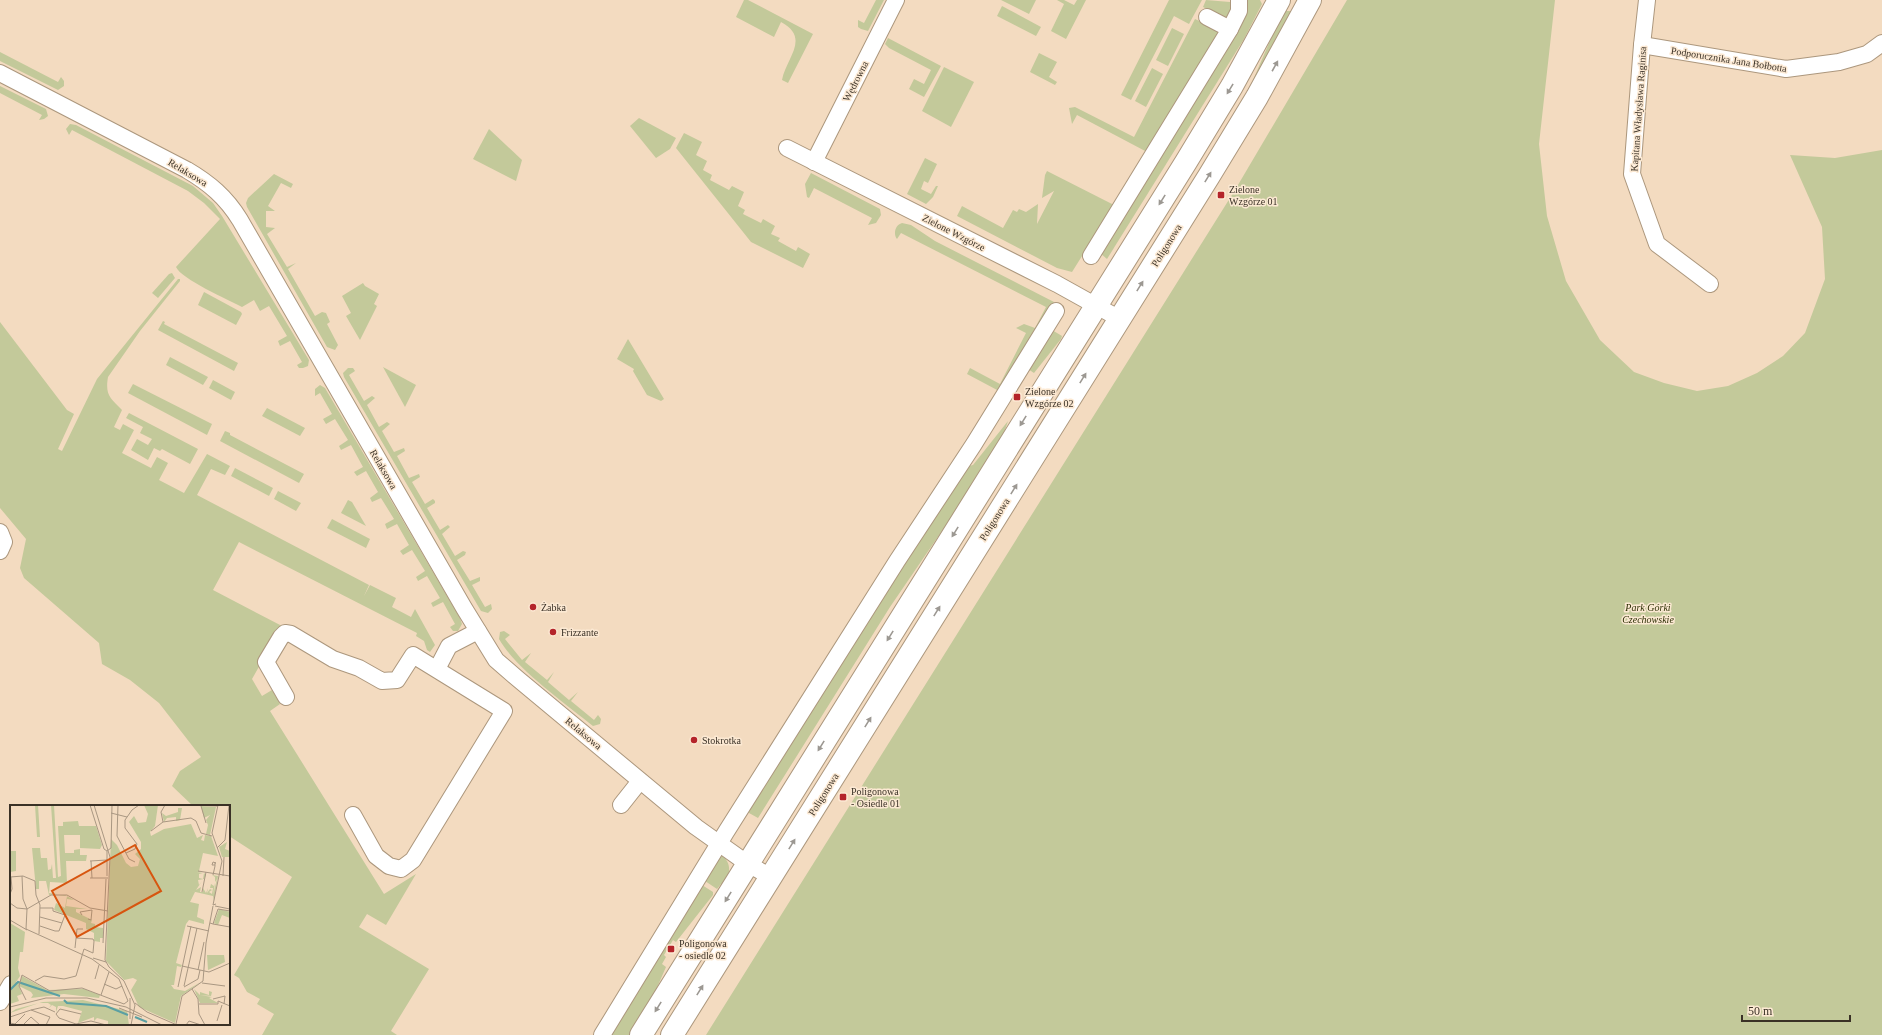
<svg xmlns="http://www.w3.org/2000/svg" width="1882" height="1035" viewBox="0 0 1882 1035" font-family="Georgia,serif">
<rect width="100%" height="100%" fill="#f3dbc0"/>
<g fill="#c3c99a">
<path d="M744,0H748L813,34L788,83L782,80C786,58 811,38 781,22L774,37L736,17Z"/>
<polygon points="876,0 884,0 868,31 861,29 858,27 858,20 864,23"/>
<polygon points="1001,0 1036,0 1029,14"/>
<polygon points="1057,0 1064,0 1074,5 1077,0 1086,0 1066,39 1051,31 1064,4"/>
<polygon points="1169,0 1202,0 1189,24 1174,16 1131,100 1121,95"/>
<polygon points="1206,0 1230,2 1232,6 1230,16 1226,19 1203,7"/>
<polygon points="1246,0 1260,0 1262,4 1244,39 1107,259 1100,253"/>
<polygon points="1347,0 1555,0 1539,144 1547,216 1566,281 1600,340 1634,372 1664,383 1697,391 1728,386 1757,373 1783,356 1805,333 1825,279 1822,227 1790,155 1835,158 1882,150 1882,1035 706,1035 1235,190"/>
<polygon points="1002,6 1041,27 1036,36 997,16"/>
<polygon points="1283,11 1293,11 1236,116 1134,275 1239,106 1250,87"/>
<polygon points="1195,19 1221,31 1147,152 1077,115 1072,124 1069,108 1075,107 1134,137"/>
<polygon points="1172,28 1184,34 1168,66 1156,60"/>
<polygon points="888,38 941,66 924,97 909,89 914,79 924,84 931,70 889,48 885,44"/>
<polygon points="0,52 58,82 61,77 64,81 64,86 58,90 0,61"/>
<polygon points="1039,53 1057,62 1049,77 1057,82 1055,85 1030,72"/>
<polygon points="944,67 974,82 951,127 922,111"/>
<polygon points="1152,68 1163,74 1146,107 1135,101"/>
<polygon points="0,86 46,109 48,116 44,119 39,120 42,115 0,93"/>
<polygon points="639,118 676,138 670,149 656,158 630,126"/>
<path d="M70,124L76,125L193,186L213,203L222,216L309,360L308,366L303,368H299L297,365L302,362L290,341L280,346L278,341L287,336L269,306L260,311L254,300L242,307C229,300 181,279 176,267L220,219L204,203L188,191L72,130L69,135L66,129Z"/>
<polygon points="489,129 522,160 516,181 473,159"/>
<polygon points="684,133 702,142 696,155 707,161 703,170 712,175 710,180 729,190 732,186 744,192 738,206 745,210 743,214 761,223 763,219 775,226 771,234 780,238 778,241 796,251 798,247 810,254 803,268 751,242 676,148"/>
<polygon points="925,158 937,164 928,183 924,181 921,189 931,194 936,186 938,186 933,197 926,204 907,194"/>
<polygon points="1047,171 1114,205 1072,272 1057,268 957,216 962,206 1003,228 1013,210 1017,212 1019,209 1026,212 1038,204 1037,224 1054,191 1042,198 1045,175"/>
<polygon points="811,173 880,209 881,215 876,223 868,225 872,218 814,188 809,198 807,197 805,184"/>
<polygon points="274,174 293,184 291,188 281,183 268,206 275,211 266,211 266,227 275,228 267,234 287,267 296,263 288,269 315,316 322,312 326,313 330,322 327,324 338,345 335,350 327,347 247,207 246,203 248,198"/>
<path d="M902,223L911,225L935,241L1054,302L999,391L967,374L970,368L1000,384L1026,333L1016,328L1024,324L1035,328L1046,307L901,233L897,239C893,234 895,225 902,223Z"/>
<polygon points="172,273 175,278 158,298 152,293 169,274"/>
<path d="M178,279H180V281L140,331L108,377C105,395 110,398 122,410L114,427L120,430L123,424L134,430L122,453L151,468L157,457L168,463L159,480L184,493L207,454L230,466L225,475L211,469L197,495L369,585L364,596L370,585L396,598L392,607L411,617L415,609L435,645L430,652L427,650L424,641L416,636L417,633L239,542L213,590L282,626L252,679L262,696L272,690L280,704L270,711L384,894L416,874L386,925L367,914L359,927L429,969L391,1031L397,1035H262L274,1014L257,1004L260,999L247,992L239,978L234,975L292,877L229,836V806H193L172,786L180,771L201,757L159,703L130,680L102,664L99,643L24,578L20,568L26,539L0,508V322L67,410L74,414L58,449L62,451L97,379Z"/>
<polygon points="363,283 365,286 379,294 374,304 377,306 360,340 346,316 351,313 342,296"/>
<polygon points="204,292 241,312 242,314 236,325 198,305"/>
<polygon points="163,321 165,322 164,324 238,363 234,371 158,330"/>
<polygon points="1052,330 1062,336 1061,339 1034,373 1028,369"/>
<polygon points="628,339 664,399 661,401 647,395 633,371 634,369 617,359"/>
<polygon points="170,357 208,377 203,385 166,365"/>
<polygon points="383,367 416,385 405,407"/>
<polygon points="348,368 353,368 355,371 349,375 364,401 372,396 375,398 367,405 379,427 387,422 390,424 382,431 394,452 404,448 405,451 397,456 409,478 419,474 420,477 412,482 425,504 433,499 435,501 435,503 427,508 440,530 448,525 450,527 442,534 455,556 463,551 466,552 465,555 457,560 470,581 480,577 480,581 472,585 485,607 491,604 492,609 488,613 481,611 344,377 343,373"/>
<polygon points="213,380 235,392 231,400 209,388"/>
<polygon points="133,384 212,424 207,435 128,393"/>
<polygon points="320,385 325,388 460,618 462,624 458,631 453,631 450,627 455,624 443,602 433,607 431,603 440,598 427,576 418,581 416,577 425,571 412,550 403,555 400,551 409,545 397,524 387,529 385,524 394,519 381,498 372,502 370,498 378,492 366,471 357,476 354,472 363,467 351,445 341,450 339,446 348,440 335,419 326,424 323,419 332,414 320,393 315,396 315,389"/>
<polygon points="267,408 305,428 300,436 262,416"/>
<polygon points="129,413 198,449 190,464 162,449 160,451 154,448 148,460 131,450 137,439 148,445 152,439 140,433 143,427 126,418"/>
<polygon points="1008,421 1003,436 946,525 890,607 758,818 749,813 749,809 965,467 973,465"/>
<polygon points="225,431 230,433 230,435 304,474 299,483 220,441"/>
<polygon points="235,468 273,488 269,496 231,476"/>
<polygon points="278,491 301,503 296,511 274,499"/>
<polygon points="348,500 352,502 366,526 341,513"/>
<polygon points="332,519 370,539 366,548 327,528"/>
<path d="M504,631L510,635L505,639L522,660L531,653L525,662L547,680L554,672L548,682L569,700L578,692L571,701L594,720L598,715L601,719L600,724L593,726C565,703 516,669 499,639L500,632Z"/>
<path d="M723,856C733,866 729,875 724,886L721,884L717,889L705,881L717,857Z"/>
<polygon points="702,885 713,892 713,895 676,942 673,940 664,955 666,957 662,964 666,967 652,999 631,1035 610,1035"/>
</g>
<g fill="none" stroke-linecap="round" stroke-linejoin="round">
<defs>
<g id="minor">
<polyline points="1647,0 1642,45 1632,174 1657,244 1710,284"/>
<polyline points="1207,17 1230,29"/>
<polyline points="1642,45 1786,69 1839,62 1867,54 1882,43"/>
<path d="M0,73L187,170C209,183 226,197 240,220L464,608L496,660L518,679L696,827L748,864L771,877"/>
<polyline points="787,148 1057,284 1120,319"/>
<polyline points="814,162 896,0"/>
<polyline points="1091,256 1230,29 1239,11 1239,0"/>
<polyline points="0,532 4,542 0,551"/>
<polyline points="437,669 449,646 478,631"/>
<polyline points="286,697 266,662 281,637 285,633 291,634 333,659 359,668 382,681 397,680 413,655 504,711 413,860 401,869 389,866 376,856 353,815"/>
<polyline points="621,805 640,781"/>
<polyline points="0,1002 11,984"/>
<polyline points="602,1035 726,832 897,561 974,444 1056,311"/>
</g>
<g id="secondary">
<polyline points="641,1035 1186,162 1232,86 1279,0"/>
<polyline points="672,1035 1209,176 1257,97 1310,0"/>
</g>
</defs>
<use href="#minor" stroke="#ac977d" stroke-width="18"/>
<use href="#secondary" stroke="#ac977d" stroke-width="24"/>
<use href="#minor" stroke="#fff" stroke-width="16"/>
<use href="#secondary" stroke="#fff" stroke-width="22"/>
</g>
<defs><path id="oneway-solid" d="M-6-.8H1V-3.2L6.5 0L1 3.2V.8H-6Z"/></defs>
<g fill="#9c9892">
<use href="#oneway-solid" transform="translate(1275 66) rotate(-61)"/>
<use href="#oneway-solid" transform="translate(1230 89) rotate(121)"/>
<use href="#oneway-solid" transform="translate(1208 177) rotate(-58)"/>
<use href="#oneway-solid" transform="translate(1162 200) rotate(122)"/>
<use href="#oneway-solid" transform="translate(1140 286) rotate(-58)"/>
<use href="#oneway-solid" transform="translate(1083 378) rotate(-58)"/>
<use href="#oneway-solid" transform="translate(1023 421) rotate(122)"/>
<use href="#oneway-solid" transform="translate(1014 489) rotate(-58)"/>
<use href="#oneway-solid" transform="translate(955 532) rotate(122)"/>
<use href="#oneway-solid" transform="translate(937 611) rotate(-58)"/>
<use href="#oneway-solid" transform="translate(890 636) rotate(122)"/>
<use href="#oneway-solid" transform="translate(868 722) rotate(-58)"/>
<use href="#oneway-solid" transform="translate(821 746) rotate(122)"/>
<use href="#oneway-solid" transform="translate(792 844) rotate(-58)"/>
<use href="#oneway-solid" transform="translate(728 897) rotate(122)"/>
<use href="#oneway-solid" transform="translate(700 990) rotate(-58)"/>
<use href="#oneway-solid" transform="translate(658 1007) rotate(122)"/>
</g>
<g fill="#b4242a" stroke="#fce9d3" stroke-width="1.5">
<rect x="1217" y="191" width="8" height="8" rx="2"/>
<rect x="1013" y="393" width="8" height="8" rx="2"/>
<circle cx="533" cy="607" r="4"/>
<circle cx="553" cy="632" r="4"/>
<circle cx="694" cy="740" r="4"/>
<rect x="839" y="793" width="8" height="8" rx="2"/>
<rect x="667" y="945" width="8" height="8" rx="2"/>
</g>
<g text-anchor="middle" stroke-width="3" stroke-linejoin="round" paint-order="stroke">
<g font-size="10" fill="#3a3126" stroke="#fce9d3">
<text transform="translate(1729 59) rotate(9)" y="4">Podporucznika Jana Bołbotta</text>
<text transform="translate(855 81) rotate(-63)" y="4">Wędrowna</text>
<text transform="translate(1638 109) rotate(-86)" y="4">Kapitana Władysława Raginisa</text>
<text transform="translate(188 172) rotate(31)" y="4">Relaksowa</text>
<text transform="translate(954 232) rotate(27)" y="4">Zielone Wzgórze</text>
<text transform="translate(1166 245) rotate(-58)" y="4">Poligonowa</text>
<text transform="translate(384 469) rotate(60)" y="4">Relaksowa</text>
<text transform="translate(994 519) rotate(-58)" y="4">Poligonowa</text>
<text transform="translate(584 733) rotate(40)" y="4">Relaksowa</text>
<text transform="translate(823 794) rotate(-58)" y="4">Poligonowa</text>
</g>
<g font-size="10" fill="#3a3126" stroke="#fce9d3" text-anchor="start">
<text x="1229" y="193">Zielone<tspan x="1229" dy="12">Wzgórze 01</tspan></text>
<text x="1025" y="395">Zielone<tspan x="1025" dy="12">Wzgórze 02</tspan></text>
<text x="541" y="611">Żabka</text>
<text x="561" y="636">Frizzante</text>
<text x="702" y="744">Stokrotka</text>
<text x="851" y="795">Poligonowa<tspan x="851" dy="12">- Osiedle 01</tspan></text>
<text x="679" y="947">Poligonowa<tspan x="679" dy="12">- osiedle 02</tspan></text>
</g>
<g font-size="10" font-style="italic" fill="#2d2f05" stroke="#fce9d3">
<text x="1648" y="611">Park Górki<tspan x="1648" dy="12">Czechowskie</tspan></text>
</g>
</g>
<g transform="translate(10 805)">
<rect width="220" height="220" fill="#f3dbc0"/>
<path d="M25,0H28L30,32H27ZM41,0H44L48,72L51,71L48,21H53V17L68,16L69,21H86L92,40L90,44L70,43V30H54L55,48H64V45L70,44V50H77L76,56H56L57,78L40,77L39,88L47,89L39,90L36,76H29V84H26L22,43H30L31,53H37L38,65L41,64L42,59L43,73H46ZM134,0H148L145,21L140,27L141,31L154,24L181,19L187,33L193,30L191,35L194,36L195,30L201,31L208,51L193,48L189,66L192,67H187L193,68L189,69V73L193,74L194,68L196,70L194,74L188,75L189,80L192,76L186,85L191,82L190,87H193V83L196,88L198,83L197,88L200,84L202,85L199,87L202,89L203,83H200L201,79L204,81L205,78L203,90L207,74L205,77V72L202,70L208,71L204,96L203,91L181,86L185,87L180,97L189,99L187,112L194,115V119L179,115L176,119L166,158L172,160L171,162L167,161L164,180H161L164,184L175,186L191,177L171,191L165,218L129,202L121,185L127,175L123,173L114,175L96,156L101,34L107,40L116,58L121,62L128,61L130,54L125,49L131,44V37L119,17L124,11L128,18L136,17L138,9ZM191,1L206,2L200,30L196,29L198,20L196,15L200,10L194,13ZM168,3H172L170,15L166,16V12L157,13L154,17L152,8L156,11L168,7ZM217,37L215,44L220,46V52H212L209,42ZM0,46H6V66L0,67ZM48,90H55L64,95L57,94L56,101L77,104H66V107L82,115L81,118L85,119V122L93,123V133H90V137L84,136V128L76,124V118L44,105L46,98L55,103L57,91ZM209,104L220,107V120V113L212,110L208,120L204,118ZM0,118L15,127L13,147H10L8,163L10,171L6,177L10,178L12,171L37,185L74,184L90,190L89,193L54,189L21,193L23,190L21,187L9,181L12,189L7,191L9,196L0,199ZM197,150H214L215,157L198,165ZM184,184L190,190V187L199,190V186L202,187L201,191L190,190L202,192L199,193L208,198H190ZM73,195L117,206L119,220H98V216L87,213L84,216V212L68,218L72,206L53,201H48L46,207V202L42,200L39,203L41,200L38,198H29L0,208L6,204L33,197Z" fill="#c3c99a"/>
<path fill="none" stroke="#5aa0a3" stroke-width="2" d="M0,185L8,177L50,191M54,195L57,198L96,201L118,210M125,212L137,217"/>
<path fill="none" stroke="#a99782" stroke-width="1" d="M80,0L94,44L97,46L101,43L102,0M84,0L100,52L95,155L99,162L114,176L125,200L121,220M108,0L107,31L119,54L125,57M181,0L208,1M191,1L196,18M101,8L117,12M153,17L181,13L186,16L191,28L202,31M153,17L151,7L155,0M141,26L153,17M207,43L215,35L219,0M97,46V71M116,48L125,44L127,39L115,23V15L122,5L129,0M80,56L97,55M81,56L82,73M188,66L220,71M203,70L205,61V58H206L203,57L202,60H205M213,71L214,52M0,72L13,71L25,76L26,90L30,100L29,129M80,73H98M192,87L196,67M0,89L2,84L1,72M0,98L7,103L17,104L13,94L12,71M206,99L203,100L212,56L202,28L208,0M205,101L220,104M30,103H43V106L55,110L49,126H45M72,110L70,107L82,105L81,115L78,114M30,112L52,118M0,115L17,125M200,118L203,119L208,104L220,106M203,119L220,122M30,121L45,126M177,121L199,126M16,124L82,154L109,174L118,196L114,199L72,183L40,186L12,170L9,181L16,195M16,124L17,104L41,90H57L80,103L98,106M93,138L96,74M65,143L67,124H73M83,153L96,157M172,161L199,167L220,158M188,165L194,137M85,174L89,160M25,176L34,171L54,174L66,171L74,144L83,148L84,136L83,134L66,133M192,178L215,181M94,179L106,184L112,181M174,181L187,123M168,182L181,121M174,182L188,174L190,165M182,184L188,194L189,209L195,220M91,190L99,167M203,194L215,191L214,199M208,196L220,201M125,198L137,207L167,220M189,199H208V196M0,202L36,193H77L116,202L152,220M109,203L132,212M21,205L34,202L45,207M71,209L50,204L46,209L49,213L66,219L81,216L96,220M0,212L21,205L40,212L36,220M120,214V193M207,216L212,200M0,218L5,219L15,209M166,219L172,191L193,176L196,138L203,101M13,220L21,212L30,220M176,220L179,216L191,220"/>
<path fill="#d7550f" fill-opacity="0.15" stroke="#d7550f" stroke-width="2" d="M125,40L151,86L67,132L42,86Z"/>
<rect width="220" height="220" fill="none" stroke="#3a3126" stroke-width="2"/>
</g>
<path d="M1742 1015v6h108v-6" fill="none" stroke="#3a3126" stroke-width="2"/>
<text x="1748" y="1015" font-size="12" fill="#3a3126" stroke="#fce9d3" stroke-width="3" paint-order="stroke">50 m</text>
</svg>
